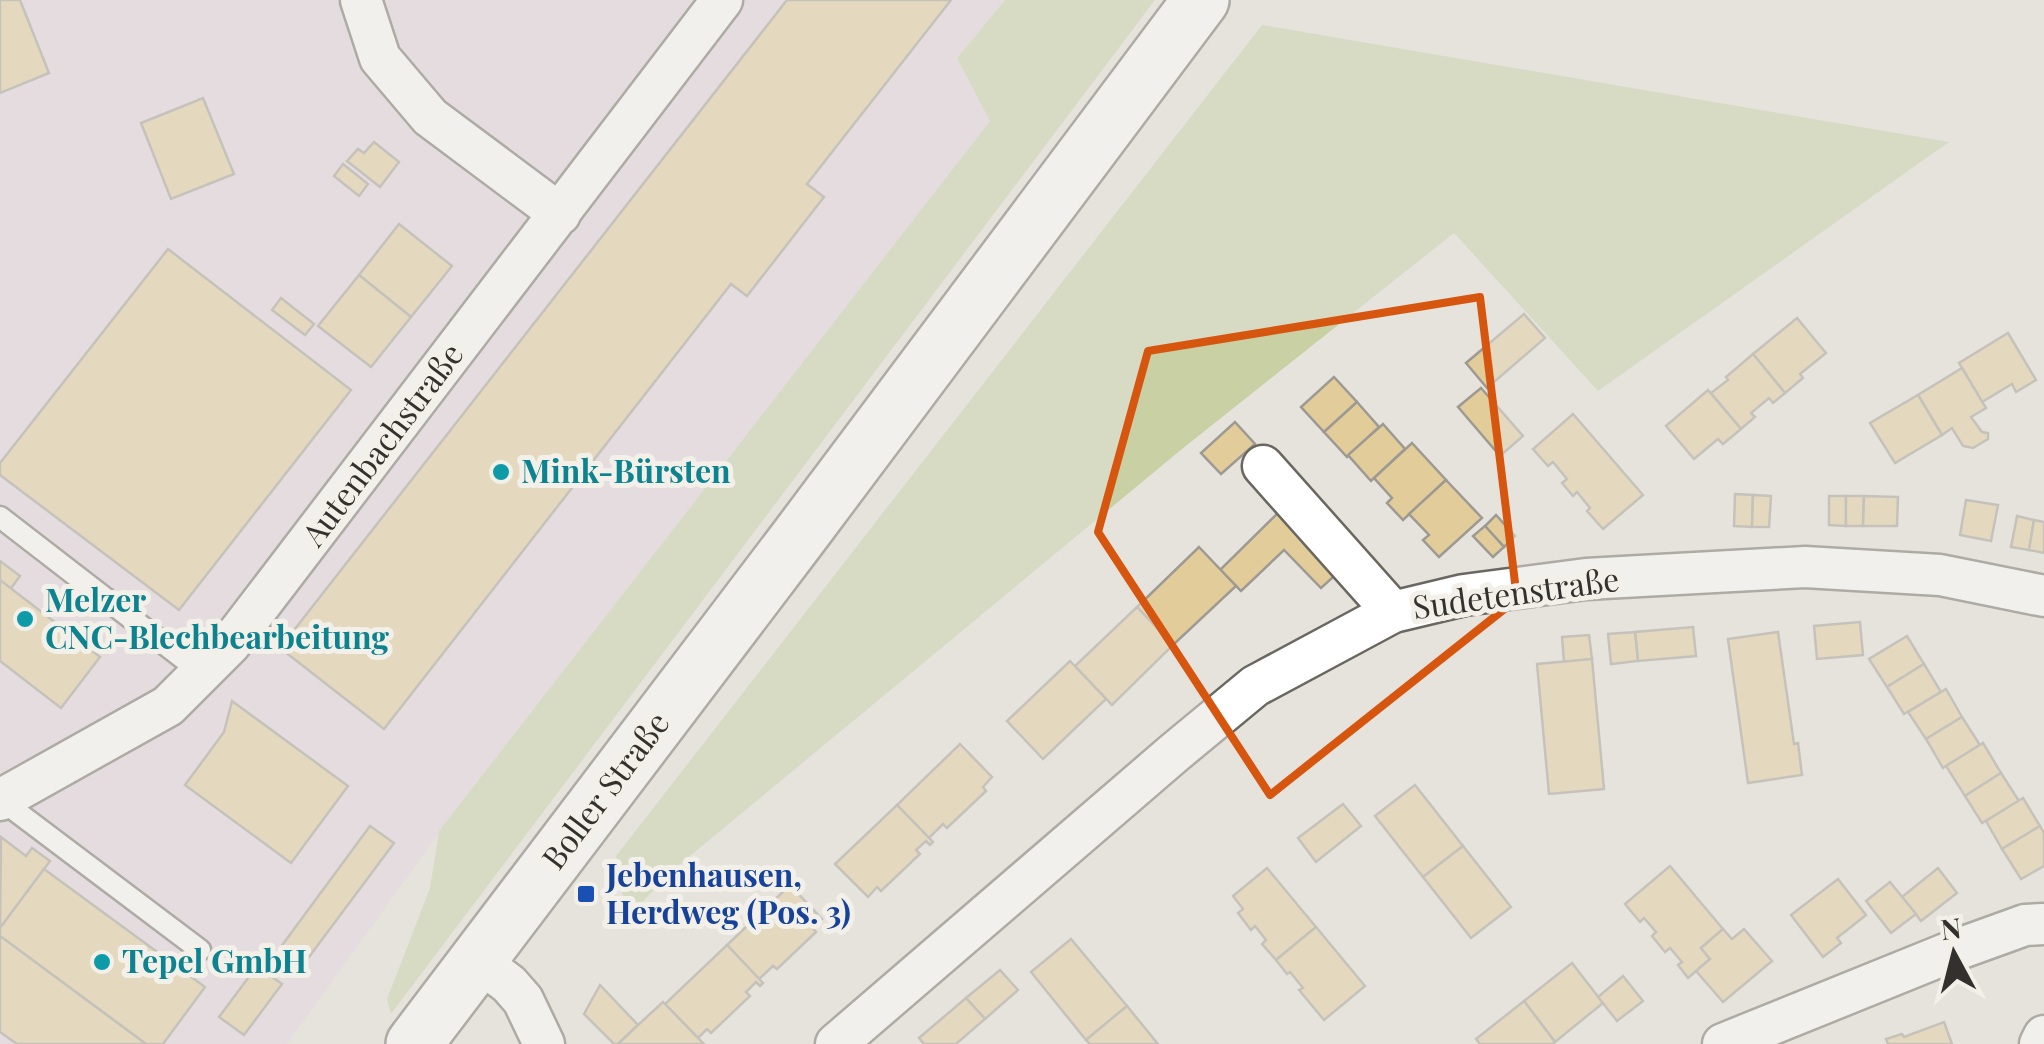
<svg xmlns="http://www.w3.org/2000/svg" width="2044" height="1044" viewBox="0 0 2044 1044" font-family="'Playfair Display',serif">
<rect width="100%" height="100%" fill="#e6e3dc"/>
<polygon fill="#e5d3e3" points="0,0 1005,0 957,58 991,120 886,274 455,811 287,1044 0,1044"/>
<g fill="#c8d0a4">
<polygon points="1005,0 1155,0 391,1014 387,999 430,888 439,831 990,121 957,58"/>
<polygon points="1262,25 1949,142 1598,391 1454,233 1182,449 673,870 627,918 616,856"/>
</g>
<g fill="#e2cc99" stroke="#9d9a93" stroke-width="2.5">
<polygon points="0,0 20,0 49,73 0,93"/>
<polygon points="787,0 951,0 807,184 824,197 747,296 731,284 384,729 280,648"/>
<polygon points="203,98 234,174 171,199 141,123"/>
<polygon points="374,142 399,162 380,187 347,161 358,149 364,153"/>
<polygon points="343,164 368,184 359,196 334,176"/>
<polygon points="399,224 452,266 411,317 359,275"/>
<polygon points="168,249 351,390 179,610 0,475 0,463"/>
<polygon points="359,275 411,317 371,367 318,326"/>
<polygon points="281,298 314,324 305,335 272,310"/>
<polygon points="1524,314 1545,338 1487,388 1466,363"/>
<polygon points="1797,318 1826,353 1800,374 1803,378 1785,393 1753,354"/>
<polygon points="2008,333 2036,380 2016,392 2012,384 1982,402 1959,363"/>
<polygon points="1753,354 1785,393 1773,403 1769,398 1751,413 1755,417 1741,429 1711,393 1728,380 1726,377"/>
<polygon points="1962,368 1986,408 1971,417 1982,432 1988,433 1988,439 1973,448 1963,446 1952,428 1942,435 1918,395"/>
<polygon points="1334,377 1357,402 1324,432 1301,407"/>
<polygon points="1481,388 1523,436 1500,456 1458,407"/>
<polygon points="1708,390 1741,429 1723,444 1718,439 1694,459 1666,426"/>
<polygon points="1918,395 1942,435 1895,463 1870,423"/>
<polygon points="1357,402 1379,427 1347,457 1324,432"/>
<polygon points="1573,414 1643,495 1603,529 1587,511 1590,508 1577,492 1573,496 1562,483 1567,479 1553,462 1548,466 1533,449"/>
<polygon points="1235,422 1255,444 1221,474 1201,453"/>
<polygon points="1383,424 1405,449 1371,481 1348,455"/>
<polygon points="1412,443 1446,480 1403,520 1387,503 1392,498 1374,478"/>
<polygon points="1446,480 1482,518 1439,557 1423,540 1429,535 1409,514"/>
<polygon points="1735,494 1753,495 1752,527 1734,526"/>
<polygon points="1753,495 1771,496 1769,527 1752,527"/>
<polygon points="1829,496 1846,496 1846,526 1829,525"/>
<polygon points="1846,496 1864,496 1863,526 1846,526"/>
<polygon points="1864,496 1898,497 1897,526 1863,526"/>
<polygon points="1966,500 1998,505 1991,541 1960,535"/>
<polygon points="1284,507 1343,568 1321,588 1284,550 1241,591 1220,570"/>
<polygon points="1496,515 1515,536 1504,547 1485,526"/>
<polygon points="2017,516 2034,520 2029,550 2011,547"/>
<polygon points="2034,520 2044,522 2044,553 2029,550"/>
<polygon points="1485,526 1504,547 1493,557 1473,536"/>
<polygon points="1199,547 1236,586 1173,645 1137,607"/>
<polygon points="0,561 20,576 0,603"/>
<polygon points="0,580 100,657 61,708 0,661"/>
<polygon points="1137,607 1173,645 1112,705 1075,666"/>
<polygon points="1860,622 1863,655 1817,659 1814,626"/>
<polygon points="1693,627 1696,656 1638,661 1635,632"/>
<polygon points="1635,632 1638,661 1611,664 1608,634"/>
<polygon points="1778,632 1794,744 1798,743 1802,775 1748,783 1728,639"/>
<polygon points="1589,635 1592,659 1564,662 1562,637"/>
<polygon points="1907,636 1924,664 1887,687 1869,659"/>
<polygon points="1592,659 1604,789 1549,794 1537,664"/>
<polygon points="1070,661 1106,699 1043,759 1007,721"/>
<polygon points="1924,664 1941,692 1904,714 1887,687"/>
<polygon points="1946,689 1962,717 1926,739 1908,712"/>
<polygon points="232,701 348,786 291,863 185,785 224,732"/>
<polygon points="1962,717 1980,745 1943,768 1926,739"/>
<polygon points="1983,743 2001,773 1965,796 1946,766"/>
<polygon points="960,744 992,777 983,787 986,791 947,828 943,824 929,838 897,805"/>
<polygon points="2001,773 2019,801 1982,823 1965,796"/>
<polygon points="1415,785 1463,846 1423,877 1375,816"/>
<polygon points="2023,798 2040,826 2002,849 1986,821"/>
<polygon points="1343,804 1361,826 1316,862 1298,838"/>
<polygon points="897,805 933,842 930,845 926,841 916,850 920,854 881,891 877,887 868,897 835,864"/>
<polygon points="370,826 394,843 303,965 280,948"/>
<polygon points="2040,826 2044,833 2044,866 2021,879 2002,849"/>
<polygon points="1,837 26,856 32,848 50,861 0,928"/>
<polygon points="1463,846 1511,907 1471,938 1423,877"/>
<polygon points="1670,866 1723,929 1701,948 1710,959 1688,978 1678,965 1682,962 1670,948 1665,952 1652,936 1656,932 1644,918 1640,922 1625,904"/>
<polygon points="1267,868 1316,927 1276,960 1262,944 1266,940 1255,926 1251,930 1238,913 1243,909 1233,896"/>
<polygon points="1938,868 1957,893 1921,921 1902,897"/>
<polygon points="44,869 205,987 163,1044 146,1044 0,936 0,928"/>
<polygon points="1838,879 1866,915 1837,938 1841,943 1823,957 1791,915"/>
<polygon points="1890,882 1916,914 1891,933 1866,901"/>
<polygon points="790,885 822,919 813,928 816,932 777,969 773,966 759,979 727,945"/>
<polygon points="1316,927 1365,986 1324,1020 1299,990 1303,988 1290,972 1287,974 1276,960"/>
<polygon points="1723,929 1732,939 1744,929 1772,961 1723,1002 1696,971 1710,959 1701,948"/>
<polygon points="0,936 146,1044 17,1044 0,1032"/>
<polygon points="1071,939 1127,1006 1086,1040 1031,972"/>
<polygon points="727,945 763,983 760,986 756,982 746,992 750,996 711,1033 707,1029 698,1038 665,1004"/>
<polygon points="1572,963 1603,1003 1555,1042 1524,1001"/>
<polygon points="257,966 282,984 244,1035 219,1017"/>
<polygon points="1000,970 1018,990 985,1019 966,998"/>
<polygon points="1623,976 1643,1001 1617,1021 1598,997"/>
<polygon points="600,985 638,1025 618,1044 614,1044 584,1014"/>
<polygon points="966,998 985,1019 956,1044 924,1044 919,1038"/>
<polygon points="1524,1001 1555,1042 1552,1044 1480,1044 1476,1039"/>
<polygon points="663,1002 704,1044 618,1044 638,1025"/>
<polygon points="1127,1006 1158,1044 1090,1044 1086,1040"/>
<polygon points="1944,1022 1952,1044 1888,1044 1886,1039 1902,1034 1904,1037"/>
</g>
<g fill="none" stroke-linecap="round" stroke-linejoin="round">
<defs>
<g id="lane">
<polyline points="0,517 202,673"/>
<polyline points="1,800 200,950"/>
</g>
<g id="street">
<polyline points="361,0 380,58 430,117 560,214"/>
<polyline points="1263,466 1393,612"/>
<polyline points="0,800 168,706 230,644 722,0"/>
<polyline points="478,961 509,984 523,1000 544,1044"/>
<polyline points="836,1044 1174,753 1255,686 1393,612 1464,595 1586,579 1805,567 1940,575 2044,596"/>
<polyline points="1723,1044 1953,951 2025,925 2044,924"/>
<polyline points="2040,1044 2044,1036"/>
</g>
<polyline id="secondary" points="414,1044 798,538 1201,0"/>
</defs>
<use href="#lane" stroke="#6a6761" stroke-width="25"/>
<use href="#street" stroke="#6a6761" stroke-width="45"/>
<use href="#secondary" stroke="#6a6761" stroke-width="60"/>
<use href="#lane" stroke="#fff" stroke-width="20"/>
<use href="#street" stroke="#fff" stroke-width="40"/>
<use href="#secondary" stroke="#fff" stroke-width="55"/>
</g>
<path d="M0 0H2044V1044H0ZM1480,297L1517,599L1270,795L1098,532L1148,351Z" fill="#e6e3dc" fill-opacity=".55" fill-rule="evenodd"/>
<path fill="none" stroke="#d6550f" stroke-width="8" stroke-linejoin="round" d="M1480,297L1517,599L1270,795L1098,532L1148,351Z"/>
<g fill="#0f9aa8" stroke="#f3f0e9" stroke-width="4">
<circle cx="501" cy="472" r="10"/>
<circle cx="25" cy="619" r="10"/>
<circle cx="102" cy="962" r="10"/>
</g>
<rect fill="#1a4fb4" stroke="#f3f0e9" stroke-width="4" x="576" y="884" width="20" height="20" rx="5"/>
<g text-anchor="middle" stroke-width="10" stroke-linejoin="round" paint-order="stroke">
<g font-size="32" fill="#32312e" stroke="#f3f0e9">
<text transform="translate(383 445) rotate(-53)" y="11">Autenbachstraße</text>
<text transform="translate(1516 594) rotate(-8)" y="11">Sudetenstraße</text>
<text transform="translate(606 791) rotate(-53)" y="11">Boller Straße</text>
</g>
<g font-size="32" font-weight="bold" fill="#0d838f" stroke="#f3f0e9" text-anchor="start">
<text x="521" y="483">Mink-Bürsten</text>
<text x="45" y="612">Melzer<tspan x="45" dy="37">CNC-Blechbearbeitung</tspan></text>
<text x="122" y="973">Tepel GmbH</text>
</g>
<g font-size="32" font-weight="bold" fill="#164399" stroke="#f3f0e9" text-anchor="start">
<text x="606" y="887">Jebenhausen,<tspan x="606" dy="37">Herdweg (Pos. 3)</tspan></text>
</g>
</g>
<g transform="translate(1954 954) rotate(353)" stroke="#f3f0e9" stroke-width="8" paint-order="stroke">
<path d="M0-8L18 38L0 25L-18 38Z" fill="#32312e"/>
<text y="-15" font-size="28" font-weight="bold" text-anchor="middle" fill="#32312e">N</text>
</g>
</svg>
